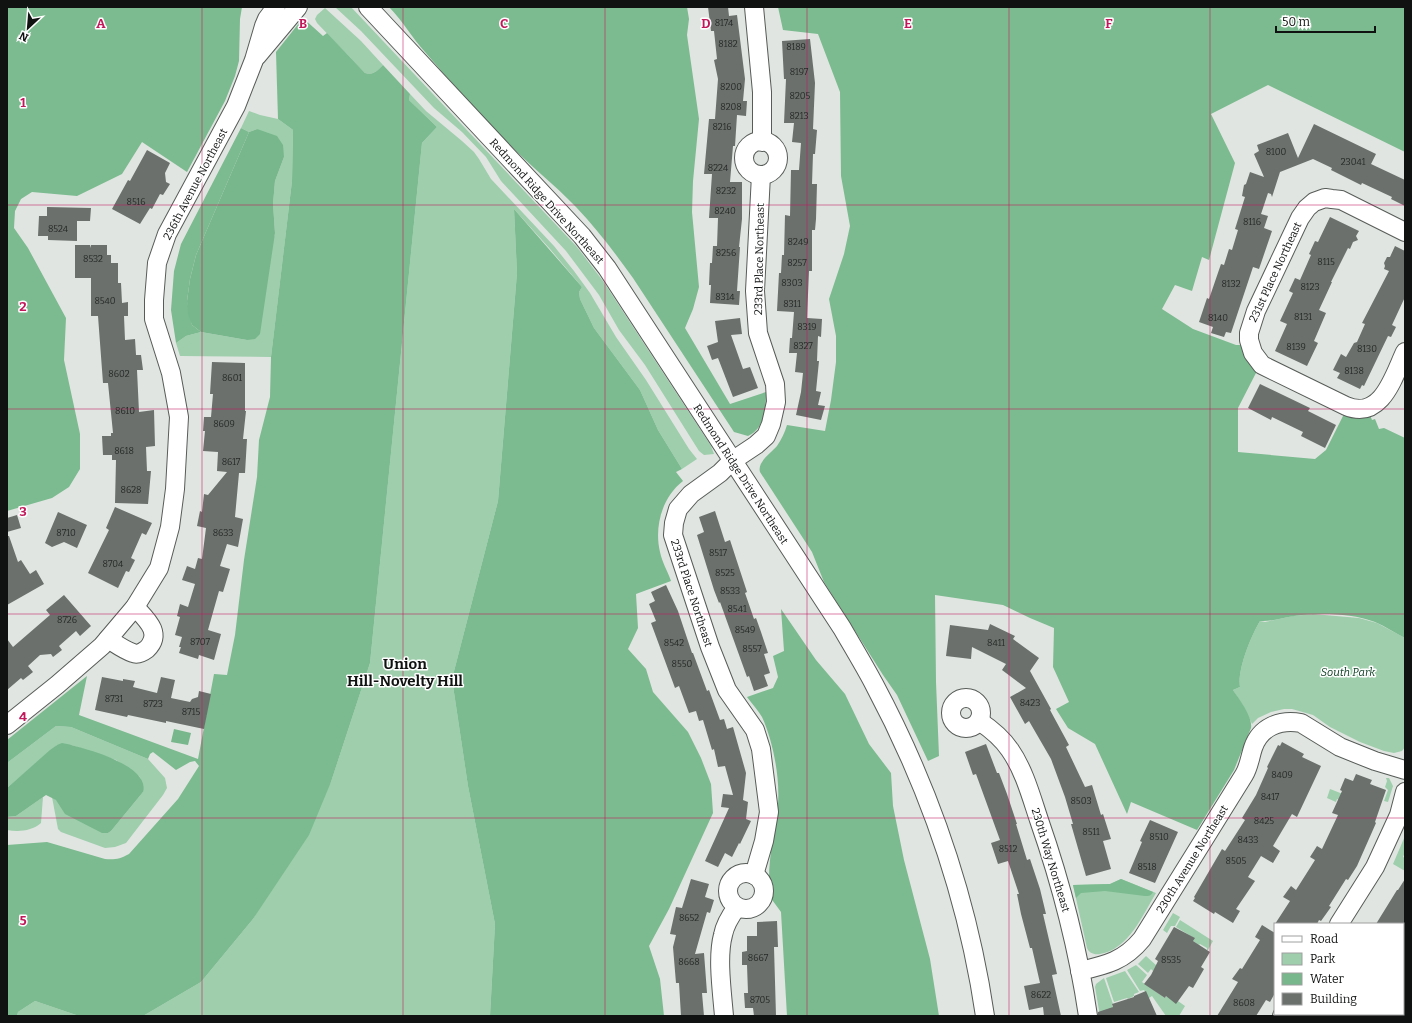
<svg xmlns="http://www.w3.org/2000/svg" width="1412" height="1023" viewBox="0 0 1412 1023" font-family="Bitter,serif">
<rect width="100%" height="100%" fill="#e0e5e1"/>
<g fill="#9eceac">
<polygon points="335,7 351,7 577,247 603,281 711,446 714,454 704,455 699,451 645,365 619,330 599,295 566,251 501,181 486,157 462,132 434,108 361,31"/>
<path d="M325,8L361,41L383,65C378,70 373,76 365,73L317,23L315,19L317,15Z"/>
<polygon points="410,94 426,111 462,141 474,152 479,159 491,179 554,246 574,271 590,293 616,337 646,380 689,449 697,459 682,469 658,430 640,390 594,328 580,299 579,292 582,287 550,249 514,209 517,273 498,501 452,679 468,786 495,924 490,1016 143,1016 201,982 253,919 331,782 370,663 422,143 437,127 409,100"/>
<polygon points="249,111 260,115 278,119 293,130 292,181 271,357 180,356 176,343 186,336 201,332 247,340 275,233 273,204 275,181 284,157 257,129 249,132 241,128"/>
<path d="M1313,614L1359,618L1377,623L1405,638V747L1402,751L1394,753L1384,751L1360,742L1330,727L1313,715L1292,709H1284L1271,712L1258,718L1252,724L1245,709L1233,690L1240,687C1237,670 1251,636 1260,621L1265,622L1293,616Z"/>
<polygon points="56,726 71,727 148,759 165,778 167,788 163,795 126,843 115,847 105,848 61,832 58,829 52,797 108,833 111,831 143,792 140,777 116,760 71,745 57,745 7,788 7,763"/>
<polygon points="1386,778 1389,778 1393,786 1388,802 1384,801 1388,790 1385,787 1387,781"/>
<polygon points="1330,789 1379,808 1352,804 1337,799 1336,802 1327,798"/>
<path d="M43,797L41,823C32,831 19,832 7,830V817L16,816Z"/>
<polygon points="1405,836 1405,852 1403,857 1405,858 1405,871 1393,864"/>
<path d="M1121,879L1156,893C1142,916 1129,949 1100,954C1094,955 1089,953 1087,948L1073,885L1110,884Z"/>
<polygon points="1173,913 1180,917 1175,926 1171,926 1167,933 1163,930"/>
<polygon points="1180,920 1213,941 1208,950 1207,950 1207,948 1200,944 1199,945 1193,941 1194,938 1176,927"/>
<polygon points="1146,956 1157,966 1153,971 1151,969 1148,973 1138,964"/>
<polygon points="1405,964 1405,1016 1373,1016 1374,1014 1403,1014 1403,967"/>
<polygon points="1136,965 1147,975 1142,982 1165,998 1168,994 1185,1006 1179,1016 1166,1016 1152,996 1149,998 1144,990 1140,991 1127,970"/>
<polygon points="1125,971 1139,992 1134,994 1134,996 1128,999 1127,998 1114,1002 1106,978"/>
<polygon points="1104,978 1113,1004 1112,1005 1113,1007 1100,1016 1095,987 1096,984"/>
<polygon points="35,1001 79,1016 17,1016 18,1012"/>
</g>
<g fill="#7bbb8f">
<polygon points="7,7 242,7 240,19 239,61 235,76 225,101 187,172 142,142 122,174 77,196 32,192 21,199 15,211 14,228 28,248 66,318 64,360 80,434 80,469 69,487 52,498 7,511"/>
<path d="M389,7H687L689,19L687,35L699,119L693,181L692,212L699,287L693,309L685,328L730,404L766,392C766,407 765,429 748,436L734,432L633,278C615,253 597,229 576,207C554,184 529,165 507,142C479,113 451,83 425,52C412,38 403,21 389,7Z"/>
<path d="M778,7H1405V152L1268,85L1211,114L1235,163L1209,260L1202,257L1192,291L1175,285L1162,309L1193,329L1236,345H1242L1257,371L1238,408V452L1315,459L1326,450L1344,414L1370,415L1372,420L1375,419L1379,429L1384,428L1405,438V638C1395,633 1385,626 1375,622C1353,614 1325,613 1302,615C1288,616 1273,622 1260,621C1251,636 1237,670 1240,687L1233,690C1239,699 1253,717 1251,728L1234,770L1197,830L1131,802L1127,814L1095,744L1068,728L1056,709L1069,702L1053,667L1054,628L1030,618L1003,605L935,595L936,682L939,756L928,761L897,695L883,675L824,582L812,552L760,472C757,462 771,453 777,446C781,440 785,432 787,425L825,431L831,400L836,362V336L829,299L844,254L850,226L841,176L840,92L818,34L783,30Z"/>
<path d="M303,18L323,36L327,33L365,73C373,76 378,70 383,65L410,94L409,100L437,127L422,143L370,663L331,782L309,835L253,919L201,982L143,1016H79L35,1001L18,1012L17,1016H7V845L47,842L105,859C114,860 120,859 129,854L178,799L199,766L195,761L190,762L176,770L153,752L150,754L148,759L71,727L56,726L7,763V740L87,676L79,715L198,759L214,674L227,675L235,635L244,560L257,477L259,440L270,397L271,357L292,181L293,130L278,119L276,52Z"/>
<polygon points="241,128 249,132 196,255 190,279 187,301 192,325 201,332 186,336 176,343 171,310 174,271 181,244"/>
<path d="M514,209L582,287L579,292L580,299L594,328L640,390L658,430L682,469L676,472L683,481C662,497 654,527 660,552C662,562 668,572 671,581L636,594L638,628L628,649L646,669L653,692L688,732L701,758L711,784L713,813L669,909L649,946L660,979L664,1016H490L495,924L468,786L452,679L498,501L517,273Z"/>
<path d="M781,609L816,660L845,694L869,744L891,773L893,806L904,860L930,959L939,1016H787L781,912L770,897L771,887L769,880C769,854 775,829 778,804C780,777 773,741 762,717C758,710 752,704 747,697L773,688L778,677L773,656L784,651Z"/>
<path d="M1121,879L1153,892C1151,896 1149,896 1145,896L1105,891L1081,893L1076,898L1073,885L1110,884Z"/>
</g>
<g fill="#77b78b">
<polygon points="257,129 277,136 283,145 284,157 275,181 273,204 275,233 260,334 255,339 247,340 201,332 192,325 188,314 187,301 190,279 196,255 249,132"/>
<polygon points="174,729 191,733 188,745 171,742"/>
<path d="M62,743C82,747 151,765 143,792L111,831L108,833H102L65,814L56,800L46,795L16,816L7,817V788L50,750L57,745Z"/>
</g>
<g fill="#6b706c">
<polygon points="708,7 728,7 729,16 737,15 745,79 743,101 747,101 746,116 737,115 735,146 733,146 730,182 742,182 742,219 739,247 740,247 737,291 740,291 739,305 710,303 711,285 709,285 710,263 712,263 713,246 717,246 718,218 709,218 712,174 704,174 709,119 715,119 718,79 714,60 717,59 714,31 711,31"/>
<polygon points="810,39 815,83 813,129 817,130 815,154 813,154 812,184 817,184 816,219 815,230 812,230 812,271 809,271 807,318 822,319 821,337 818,336 817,361 819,361 816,391 821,392 818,405 825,406 821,420 796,415 801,392 803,373 795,372 797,353 789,353 790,338 792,338 794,312 777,311 779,273 781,273 782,255 784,255 785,215 790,216 791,170 799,170 801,143 792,142 794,123 784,123 786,79 784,79 782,41"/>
<polygon points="1314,124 1376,154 1371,164 1405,180 1405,206 1391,199 1392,197 1362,183 1361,185 1331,170 1332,168 1313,159 1280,172 1272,197 1271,194 1268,193 1261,214 1268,216 1264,228 1272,231 1259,269 1253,267 1231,333 1226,332 1224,337 1211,333 1213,327 1199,322 1207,298 1209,299 1221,264 1224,265 1229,249 1232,250 1238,230 1235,229 1245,197 1242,196 1244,185 1246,184 1250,172 1264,177 1254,154 1259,151 1257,145 1288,133 1298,158"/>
<polygon points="147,150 170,163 165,173 166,182 170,184 163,195 160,194 152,209 150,208 140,224 112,209 128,180 130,181"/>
<polygon points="47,207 91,208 90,221 77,221 77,241 48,240 48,236 38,236 39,216 47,216"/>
<polygon points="1330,217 1359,231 1356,236 1358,240 1353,242 1350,249 1348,248 1331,282 1332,282 1319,310 1326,313 1314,341 1318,343 1307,366 1275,351 1287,324 1280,321 1293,293 1289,291 1295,278 1300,280 1311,255 1309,254 1315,241 1318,242"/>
<polygon points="75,245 90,245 90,248 91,245 107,245 107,255 111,255 111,263 118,263 118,283 121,283 122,303 128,302 128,316 124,316 125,340 135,339 136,355 141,355 143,370 137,370 139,412 154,410 155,446 146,447 147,471 151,471 148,504 115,503 116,460 112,460 112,455 103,455 102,436 111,436 111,433 113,433 108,383 103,383 98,316 91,316 91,278 75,278"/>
<polygon points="1395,246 1405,251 1405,297 1392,325 1396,327 1391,337 1388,336 1364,386 1362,385 1360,389 1337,378 1340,373 1333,370 1341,354 1346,357 1354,343 1357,342 1365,324 1362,323 1389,271 1384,269 1385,266 1384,263 1387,257 1390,257"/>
<polygon points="740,318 742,334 731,335 743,369 750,367 758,388 733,397 718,358 712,360 707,346 718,342 715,321"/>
<polygon points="212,362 245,363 245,411 246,411 243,439 247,439 245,473 239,473 235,517 243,519 238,547 227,544 220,566 230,569 223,592 219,591 208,630 221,634 214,660 199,655 198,659 179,653 181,647 179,647 182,637 175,635 180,617 177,616 180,604 188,607 195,584 182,580 187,566 195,569 198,558 202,559 206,528 197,526 200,511 202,512 204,494 208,495 227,472 217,471 218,452 203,451 205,431 203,431 204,417 211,417 213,394 210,394"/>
<polygon points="1260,384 1310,408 1308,411 1336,425 1325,448 1301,436 1303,432 1272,417 1271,420 1248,408"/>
<polygon points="115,507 152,523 146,535 142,533 131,558 135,560 129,572 126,571 118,588 88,573 109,530 106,528"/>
<polygon points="715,511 725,542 730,540 747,592 745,593 754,619 756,618 761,632 768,653 764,654 770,673 764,675 768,686 754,691 749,676 747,677 720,602 719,603 714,590 697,535 704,532 699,517"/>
<polygon points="58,512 87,525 77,548 64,542 52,547 45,543"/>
<polygon points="17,515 21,528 7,532 7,518"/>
<polygon points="7,536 9,536 18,562 21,560 30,574 36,570 44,584 7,605"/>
<polygon points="666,585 678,611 692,653 693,653 707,691 709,690 720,720 724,719 727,729 733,727 746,773 743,800 748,802 746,819 751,821 740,844 739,843 732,857 725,853 718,867 705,861 729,808 721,807 723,794 733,795 725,766 718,767 714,749 712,750 703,720 699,721 696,711 689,713 679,686 675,688 651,623 656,621 649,604 655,601 651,592"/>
<polygon points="64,595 91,626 80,636 76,631 59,646 62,650 53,657 51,654 40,655 28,666 33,672 23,680 21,678 7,690 7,639 13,647 50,615 46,610"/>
<polygon points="990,624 1015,636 1013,639 1039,658 1030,671 1051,709 1050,710 1069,745 1066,747 1085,787 1092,785 1101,815 1103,814 1111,839 1103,841 1111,869 1086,876 1071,824 1073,824 1065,797 1051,759 1029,721 1025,724 1010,697 1026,688 1002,670 1006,664 972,647 971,659 946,656 950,625 988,630"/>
<polygon points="102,677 123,681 123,679 135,681 133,687 157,693 161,677 175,680 171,698 190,702 192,699 198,697 199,691 211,694 204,729 166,721 166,723 128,715 127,717 95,710"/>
<polygon points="1282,742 1304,754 1302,757 1321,766 1297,817 1292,814 1273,846 1280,851 1273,863 1261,856 1248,877 1255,881 1236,909 1240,911 1233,923 1215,912 1214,914 1193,901 1195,898 1194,897 1222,849 1225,851 1245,820 1242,818 1256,795 1268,768 1267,767 1278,745 1280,746"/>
<polygon points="986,744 997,773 999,773 1007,794 1017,824 1016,824 1027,860 1030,859 1040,889 1046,914 1043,914 1057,974 1052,975 1061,1016 1044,1016 1043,1007 1029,1010 1024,986 1040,983 1032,948 1030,948 1021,914 1017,894 1019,894 1008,861 998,864 991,843 1000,840 976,774 973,775 965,752"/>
<polygon points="1356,774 1372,780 1370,784 1386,790 1375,822 1376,823 1357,866 1348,880 1346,879 1329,906 1331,907 1321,921 1319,920 1317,924 1275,924 1290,901 1283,897 1291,886 1296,890 1315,860 1310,857 1317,846 1322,849 1338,815 1332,813 1342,791 1340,790 1345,778 1353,781"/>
<polygon points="1150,820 1178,832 1155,883 1129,873 1142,842 1140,841"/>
<polygon points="691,879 709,884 705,897 714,900 710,913 707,912 695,954 704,953 707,993 702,993 704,1016 681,1016 679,983 676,983 673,947 676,935 670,934 676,907 682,908"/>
<polygon points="1405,879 1405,924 1376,924 1397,890 1398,890"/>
<polygon points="777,921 778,947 774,947 776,1016 754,1016 753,1008 745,1008 744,993 748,993 747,965 742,965 742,952 747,951 747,936 757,936 757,922"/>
<polygon points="1262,925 1275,933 1275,993 1270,1002 1266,1000 1256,1016 1217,1016 1238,982 1232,979 1240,968 1242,969 1260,940 1255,937"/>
<polygon points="1174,927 1195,938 1193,941 1210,952 1201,967 1204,969 1193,988 1189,986 1176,1004 1166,996 1165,998 1144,984 1151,975 1158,961 1155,959"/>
<polygon points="1146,991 1157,1016 1098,1016 1098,1012 1113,1007 1112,1004 1134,997 1134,996"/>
</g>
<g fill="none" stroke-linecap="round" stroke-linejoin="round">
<defs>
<g id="minor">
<path d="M368,7L582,236L607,268L842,628C853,647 864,665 874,684C929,787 968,900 985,1016"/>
<polyline points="754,7 762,92 762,142"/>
<polyline points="257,56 298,7"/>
<circle cx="761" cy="158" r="17"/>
<path d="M1405,232L1341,200L1332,199L1325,198L1314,202L1307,208L1300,218L1256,311L1249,333V340L1253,353L1262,365L1346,406C1382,421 1394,375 1405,352"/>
<path d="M108,639C116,644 124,650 133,653C138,655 143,652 147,649C163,633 146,619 135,607"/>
<circle cx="966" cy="713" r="15"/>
<path d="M979,721C991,729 1002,738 1010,750C1024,770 1031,796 1039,820C1061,883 1078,949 1088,1016"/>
<polyline points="7,725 57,685 102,646 135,607 159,568 170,527 175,489 179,417 171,373 154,319 154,300 157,263 167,234 236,106 254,60 264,26 267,19 276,7"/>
<circle cx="746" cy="891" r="18"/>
<polyline points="754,875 764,841 769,812 761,749 755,730 727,690 710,647 673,535 674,523 678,509 691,494 720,473 732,461 756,445 766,436 771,424 776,402 775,384 758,333 755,291 761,175"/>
<polyline points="1339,924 1375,867 1399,815 1405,792"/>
<path d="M1080,971C1106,965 1124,961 1142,939L1244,775C1249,767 1250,757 1253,748C1260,727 1280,719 1301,723L1340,747L1375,761L1405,770"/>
<path d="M724,1016C722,992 717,957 723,935C725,924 731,915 737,907"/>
<polyline points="1282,1016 1283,1014"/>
</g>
</defs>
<use href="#minor" stroke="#575c58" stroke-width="20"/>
<use href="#minor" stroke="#fff" stroke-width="18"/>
</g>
<path fill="none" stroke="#c2185b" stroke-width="1" stroke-opacity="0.55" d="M202,7V1016M403,7V1016M605,7V1016M807,7V1016M1009,7V1016M1210,7V1016M7,205H1405M7,409H1405M7,614H1405M7,818H1405"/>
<g text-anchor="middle" stroke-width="3" stroke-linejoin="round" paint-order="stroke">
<g font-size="9" fill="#272a28">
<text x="724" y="26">8174</text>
<text x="728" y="47">8182</text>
<text x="796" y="50">8189</text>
<text x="799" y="75">8197</text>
<text x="731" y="90">8200</text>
<text x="800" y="99">8205</text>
<text x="731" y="110">8208</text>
<text x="799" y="119">8213</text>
<text x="722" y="130">8216</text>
<text x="1276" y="155">8100</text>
<text x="1353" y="165">23041</text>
<text x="718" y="171">8224</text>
<text x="726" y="194">8232</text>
<text x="136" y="205">8516</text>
<text x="725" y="214">8240</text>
<text x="1252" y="225">8116</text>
<text x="58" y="232">8524</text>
<text x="798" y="245">8249</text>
<text x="726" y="256">8256</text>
<text x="93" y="262">8532</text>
<text x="1326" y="265">8115</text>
<text x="797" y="266">8257</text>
<text x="792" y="286">8303</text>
<text x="1231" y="287">8132</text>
<text x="1310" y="290">8123</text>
<text x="725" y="300">8314</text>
<text x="105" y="304">8540</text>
<text x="792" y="307">8311</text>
<text x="1303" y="320">8131</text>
<text x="1218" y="321">8140</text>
<text x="807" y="330">8319</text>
<text x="803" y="349">8327</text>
<text x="1296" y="350">8139</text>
<text x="1367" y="352">8130</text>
<text x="1354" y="374">8138</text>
<text x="119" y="377">8602</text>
<text x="232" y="381">8601</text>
<text x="125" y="414">8610</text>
<text x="224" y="427">8609</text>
<text x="124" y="454">8618</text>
<text x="231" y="465">8617</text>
<text x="131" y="493">8628</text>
<text x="66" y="536">8710</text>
<text x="223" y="536">8633</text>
<text x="718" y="556">8517</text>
<text x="113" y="567">8704</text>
<text x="725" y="576">8525</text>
<text x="730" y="594">8533</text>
<text x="737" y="612">8541</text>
<text x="67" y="623">8726</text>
<text x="745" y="633">8549</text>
<text x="200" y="645">8707</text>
<text x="674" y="646">8542</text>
<text x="996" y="646">8411</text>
<text x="752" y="652">8557</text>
<text x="682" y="667">8550</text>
<text x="114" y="702">8731</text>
<text x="1030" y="706">8423</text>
<text x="153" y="707">8723</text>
<text x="191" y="715">8715</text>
<text x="1282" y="778">8409</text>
<text x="1270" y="800">8417</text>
<text x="1081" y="804">8503</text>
<text x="1264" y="824">8425</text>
<text x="1091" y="835">8511</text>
<text x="1159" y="840">8510</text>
<text x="1248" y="843">8433</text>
<text x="1008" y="852">8512</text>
<text x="1236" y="864">8505</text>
<text x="1147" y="870">8518</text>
<text x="689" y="921">8652</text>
<text x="758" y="961">8667</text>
<text x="1171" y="963">8535</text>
<text x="689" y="965">8668</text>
<text x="1041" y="998">8622</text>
<text x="760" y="1003">8705</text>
<text x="1244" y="1006">8608</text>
</g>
<g font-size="11" fill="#101211" stroke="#fff">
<text transform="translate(195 184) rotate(-62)" y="4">236th Avenue Northeast</text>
<text transform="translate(547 201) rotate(48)" y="4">Redmond Ridge Drive Northeast</text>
<text transform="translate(759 259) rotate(-89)" y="4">233rd Place Northeast</text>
<text transform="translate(1275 272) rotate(-65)" y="4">231st Place Northeast</text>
<text transform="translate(741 474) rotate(57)" y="4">Redmond Ridge Drive Northeast</text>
<text transform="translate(692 593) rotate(72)" y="4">233rd Place Northeast</text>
<text transform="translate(1192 859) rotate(-58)" y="4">230th Avenue Northeast</text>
<text transform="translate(1051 860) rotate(73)" y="4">230th Way Northeast</text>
</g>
<g font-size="11" font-style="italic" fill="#04381c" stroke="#fff">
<text x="1348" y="676">South Park</text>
</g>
<g font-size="15" font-weight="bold" fill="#101211" stroke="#fff">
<text x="405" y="669">Union<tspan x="405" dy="17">Hill-Novelty Hill</tspan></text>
</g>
</g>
<g font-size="13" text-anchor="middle" font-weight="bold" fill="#c2185b" stroke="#fff" stroke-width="3" stroke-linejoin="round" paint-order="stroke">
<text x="101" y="28">A</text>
<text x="303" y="28">B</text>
<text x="504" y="28">C</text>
<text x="706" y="28">D</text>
<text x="908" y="28">E</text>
<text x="1109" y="28">F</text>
<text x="23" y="107">1</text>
<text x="23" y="311">2</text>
<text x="23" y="516">3</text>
<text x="23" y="721">4</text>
<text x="23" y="925">5</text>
</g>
<rect width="1412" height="1023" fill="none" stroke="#101211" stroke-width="16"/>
<rect x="1274" y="923" width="130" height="92" fill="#ffffff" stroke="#9fa0a0"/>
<rect x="1282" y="936" width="20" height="6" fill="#ffffff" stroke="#9fa0a0"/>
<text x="1310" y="943" font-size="12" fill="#101211">Road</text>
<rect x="1282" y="953" width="20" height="12" fill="#9eceac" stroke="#9fa0a0"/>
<text x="1310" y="963" font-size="12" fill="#101211">Park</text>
<rect x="1282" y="973" width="20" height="12" fill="#77b78b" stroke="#9fa0a0"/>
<text x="1310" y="983" font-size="12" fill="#101211">Water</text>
<rect x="1282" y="993" width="20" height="12" fill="#6b706c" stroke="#9fa0a0"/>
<text x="1310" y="1003" font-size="12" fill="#101211">Building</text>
<g transform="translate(28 28) rotate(206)" stroke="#ffffff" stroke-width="3" paint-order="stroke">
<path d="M0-3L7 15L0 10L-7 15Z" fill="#101211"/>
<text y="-6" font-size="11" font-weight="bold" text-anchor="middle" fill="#101211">N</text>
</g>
<path d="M1276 26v6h99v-6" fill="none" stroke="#101211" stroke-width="2"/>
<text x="1282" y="26" font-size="12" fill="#101211" stroke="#ffffff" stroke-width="3" paint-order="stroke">50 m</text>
</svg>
